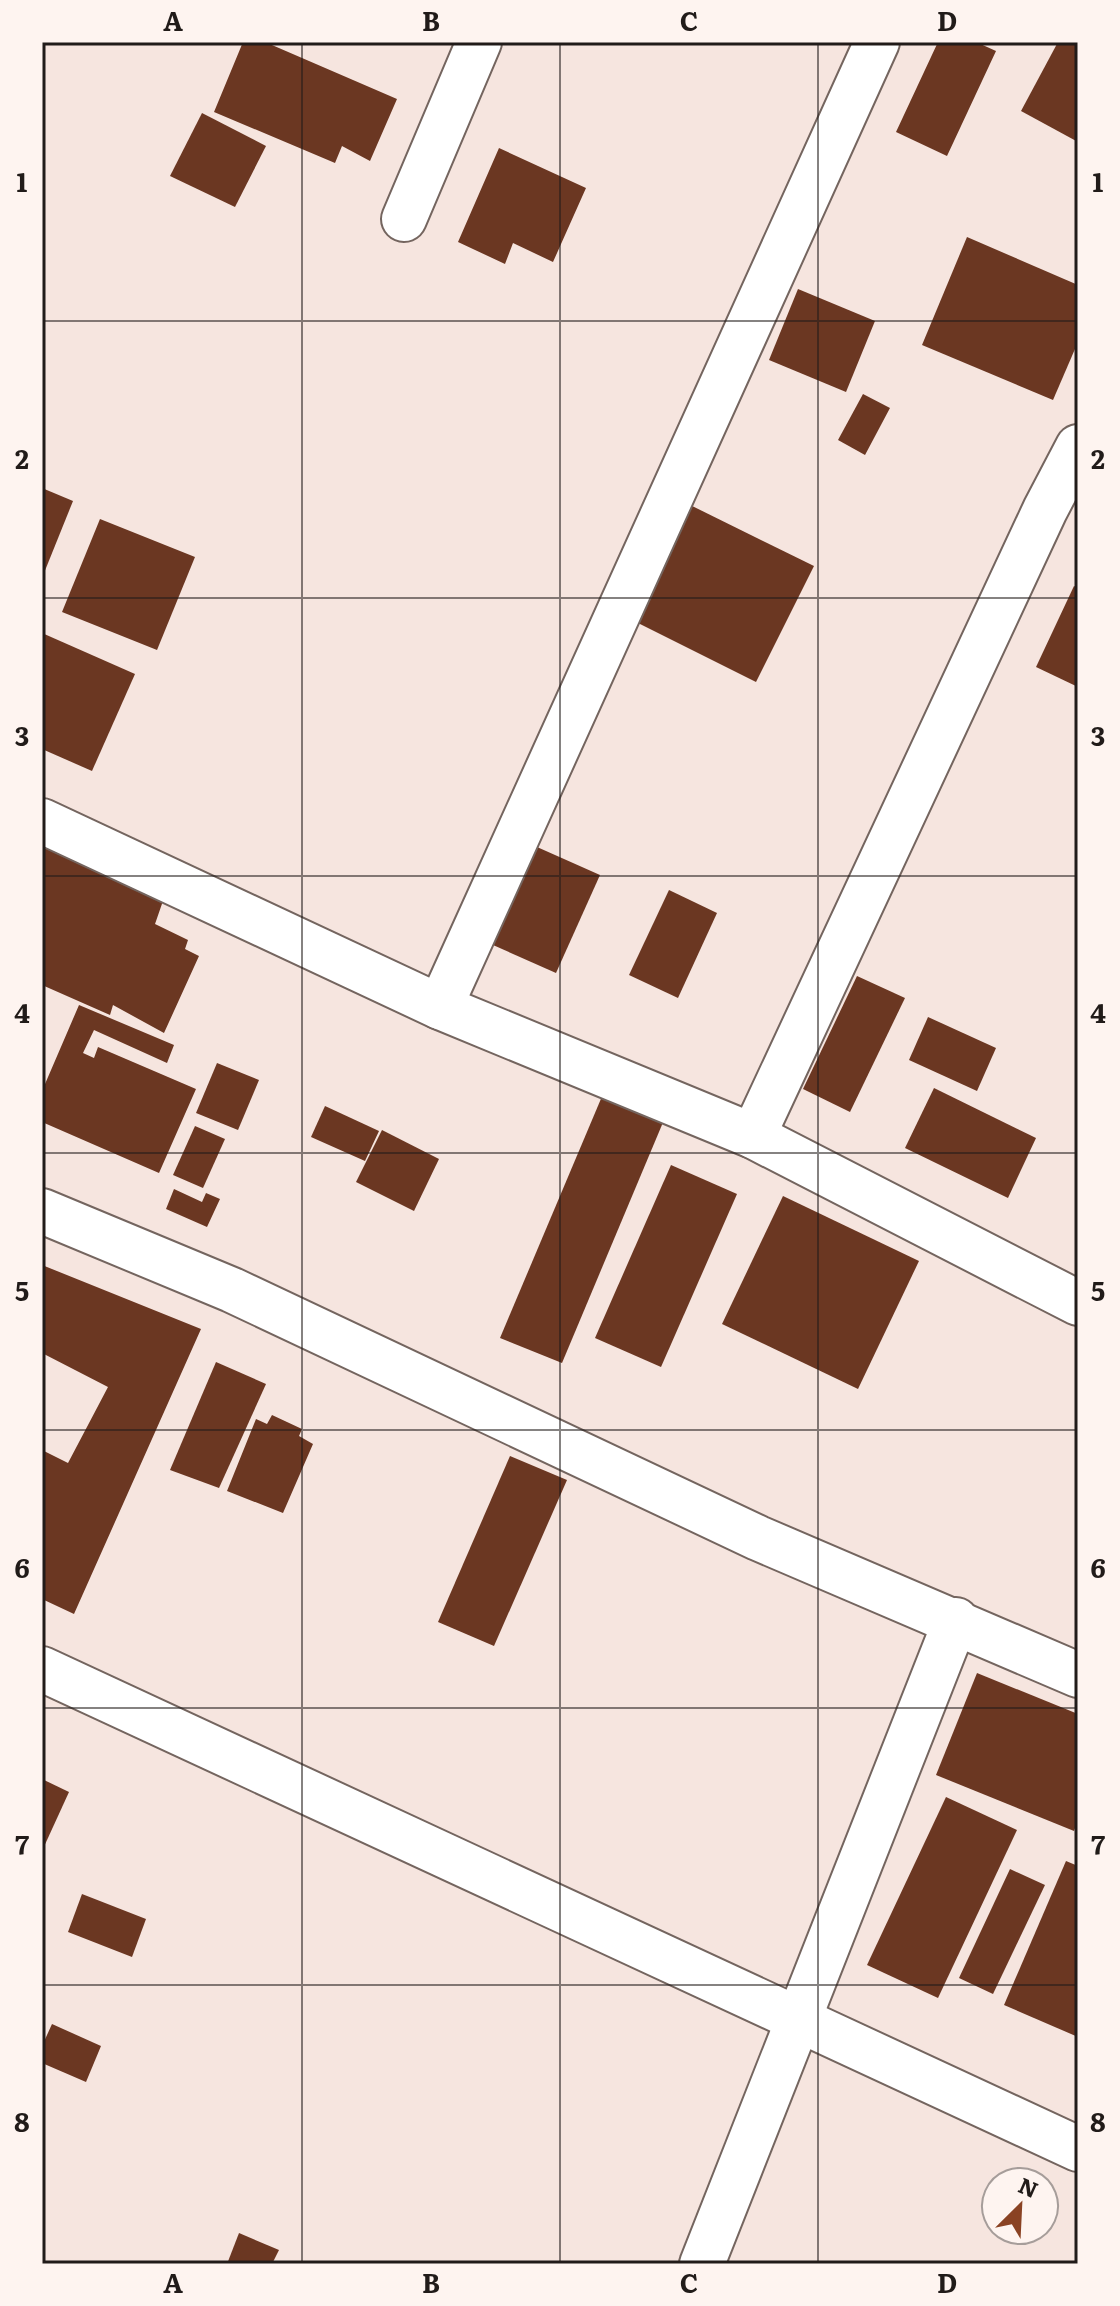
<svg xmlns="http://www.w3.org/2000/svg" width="1120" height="2306" viewBox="0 0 1120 2306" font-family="Literata,serif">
<rect width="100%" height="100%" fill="#f6e5df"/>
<g fill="#6b3722">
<polygon points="243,42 265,42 397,99 370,161 342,146 335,163 214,112"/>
<polygon points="938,42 976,42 996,51 947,156 896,132"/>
<polygon points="1058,42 1078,42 1078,142 1021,111"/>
<polygon points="202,113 266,146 235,207 170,176"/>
<polygon points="499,148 586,188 553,262 513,243 505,264 458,242"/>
<polygon points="967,237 1078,285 1078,342 1053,400 922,345"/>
<polygon points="798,289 875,321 846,392 769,360"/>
<polygon points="863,394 890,408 865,455 838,440"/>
<polygon points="42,488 73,501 42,578"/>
<polygon points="682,501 814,566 756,682 624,616"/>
<polygon points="100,519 195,557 157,650 62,612"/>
<polygon points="1074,586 1078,588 1078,687 1036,667"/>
<polygon points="42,633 135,674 92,771 42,749"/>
<polygon points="42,843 164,898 155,924 188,940 185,949 199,956 164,1033 113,1005 110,1015 42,985"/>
<polygon points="537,847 600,875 556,973 493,945"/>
<polygon points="669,890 717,913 678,998 629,975"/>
<polygon points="857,976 905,998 850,1112 803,1089"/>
<polygon points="79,1005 174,1045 167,1063 94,1030 83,1053 94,1058 98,1047 196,1089 159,1173 42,1122 42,1091"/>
<polygon points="928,1017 996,1048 977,1091 909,1060"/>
<polygon points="217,1063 259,1080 238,1130 196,1113"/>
<polygon points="934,1088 1036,1138 1008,1198 905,1148"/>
<polygon points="603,1094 664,1120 562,1363 500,1338"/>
<polygon points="325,1106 379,1131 365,1161 311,1137"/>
<polygon points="195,1126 225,1139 203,1188 173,1175"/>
<polygon points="382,1130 439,1159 414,1211 356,1182"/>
<polygon points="671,1165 737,1194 661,1367 595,1338"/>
<polygon points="174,1189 202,1202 206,1193 220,1199 207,1227 166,1209"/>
<polygon points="783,1196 919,1261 858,1389 722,1324"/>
<polygon points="42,1265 201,1329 74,1614 42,1599 42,1450 68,1463 108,1387 42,1353"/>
<polygon points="216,1362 266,1384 219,1488 170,1470"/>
<polygon points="272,1415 302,1429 299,1436 313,1444 283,1513 227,1491 256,1419 267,1424"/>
<polygon points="510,1456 567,1480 494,1646 438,1622"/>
<polygon points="977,1673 1078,1714 1078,1820 1074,1831 936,1775"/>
<polygon points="42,1779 69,1792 42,1851"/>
<polygon points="946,1797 1017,1830 938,1998 867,1965"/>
<polygon points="1066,1861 1078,1866 1078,2037 1004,2005"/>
<polygon points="1010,1869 1045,1885 993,1994 959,1978"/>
<polygon points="82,1894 146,1919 132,1957 68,1932"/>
<polygon points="52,2024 101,2046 86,2082 42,2063 42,2046"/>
<polygon points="239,2233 279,2250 272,2264 227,2264"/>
</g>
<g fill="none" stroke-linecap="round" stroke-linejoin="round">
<defs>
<g id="minor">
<polyline points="404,219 479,42"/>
<polyline points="42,821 440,1007 753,1136 1078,1303"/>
<polyline points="440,1007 877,42"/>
<polyline points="753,1136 1045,510 1078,447"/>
<polyline points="42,1211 232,1290 758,1538 1078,1675"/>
<polyline points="42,1669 1078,2149"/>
<polyline points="702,2264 956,1620"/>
</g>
</defs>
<use href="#minor" stroke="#74655f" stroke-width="48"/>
<use href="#minor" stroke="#fff" stroke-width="44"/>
</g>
<path fill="none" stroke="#211b19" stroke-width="2" stroke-opacity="0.55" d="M302,42V2264M560,42V2264M818,42V2264M42,321H1078M42,598H1078M42,876H1078M42,1153H1078M42,1430H1078M42,1708H1078M42,1985H1078"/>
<rect width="1120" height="2306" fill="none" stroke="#fef4f0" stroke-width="88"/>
<g transform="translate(1020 2206) rotate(24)"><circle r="38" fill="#fef4f0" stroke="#a69d9a" stroke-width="2"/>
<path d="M0-6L14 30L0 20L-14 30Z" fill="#8a4223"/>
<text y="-12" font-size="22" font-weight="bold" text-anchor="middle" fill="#211b19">N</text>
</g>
<rect x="44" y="44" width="1032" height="2218" fill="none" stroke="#211b19" stroke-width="3"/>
<g font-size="26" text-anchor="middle" font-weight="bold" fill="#211b19">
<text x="173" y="31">A</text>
<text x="431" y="31">B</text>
<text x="689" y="31">C</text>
<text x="947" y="31">D</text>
<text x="22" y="192">1</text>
<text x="1098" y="192">1</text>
<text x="22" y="469">2</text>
<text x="1098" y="469">2</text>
<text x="22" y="746">3</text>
<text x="1098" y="746">3</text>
<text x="22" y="1023">4</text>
<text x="1098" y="1023">4</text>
<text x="22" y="1301">5</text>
<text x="1098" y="1301">5</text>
<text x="22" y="1578">6</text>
<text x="1098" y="1578">6</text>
<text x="22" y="1855">7</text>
<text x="1098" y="1855">7</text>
<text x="22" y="2132">8</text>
<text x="1098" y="2132">8</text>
<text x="173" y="2293">A</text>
<text x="431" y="2293">B</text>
<text x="689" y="2293">C</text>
<text x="947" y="2293">D</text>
</g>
</svg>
